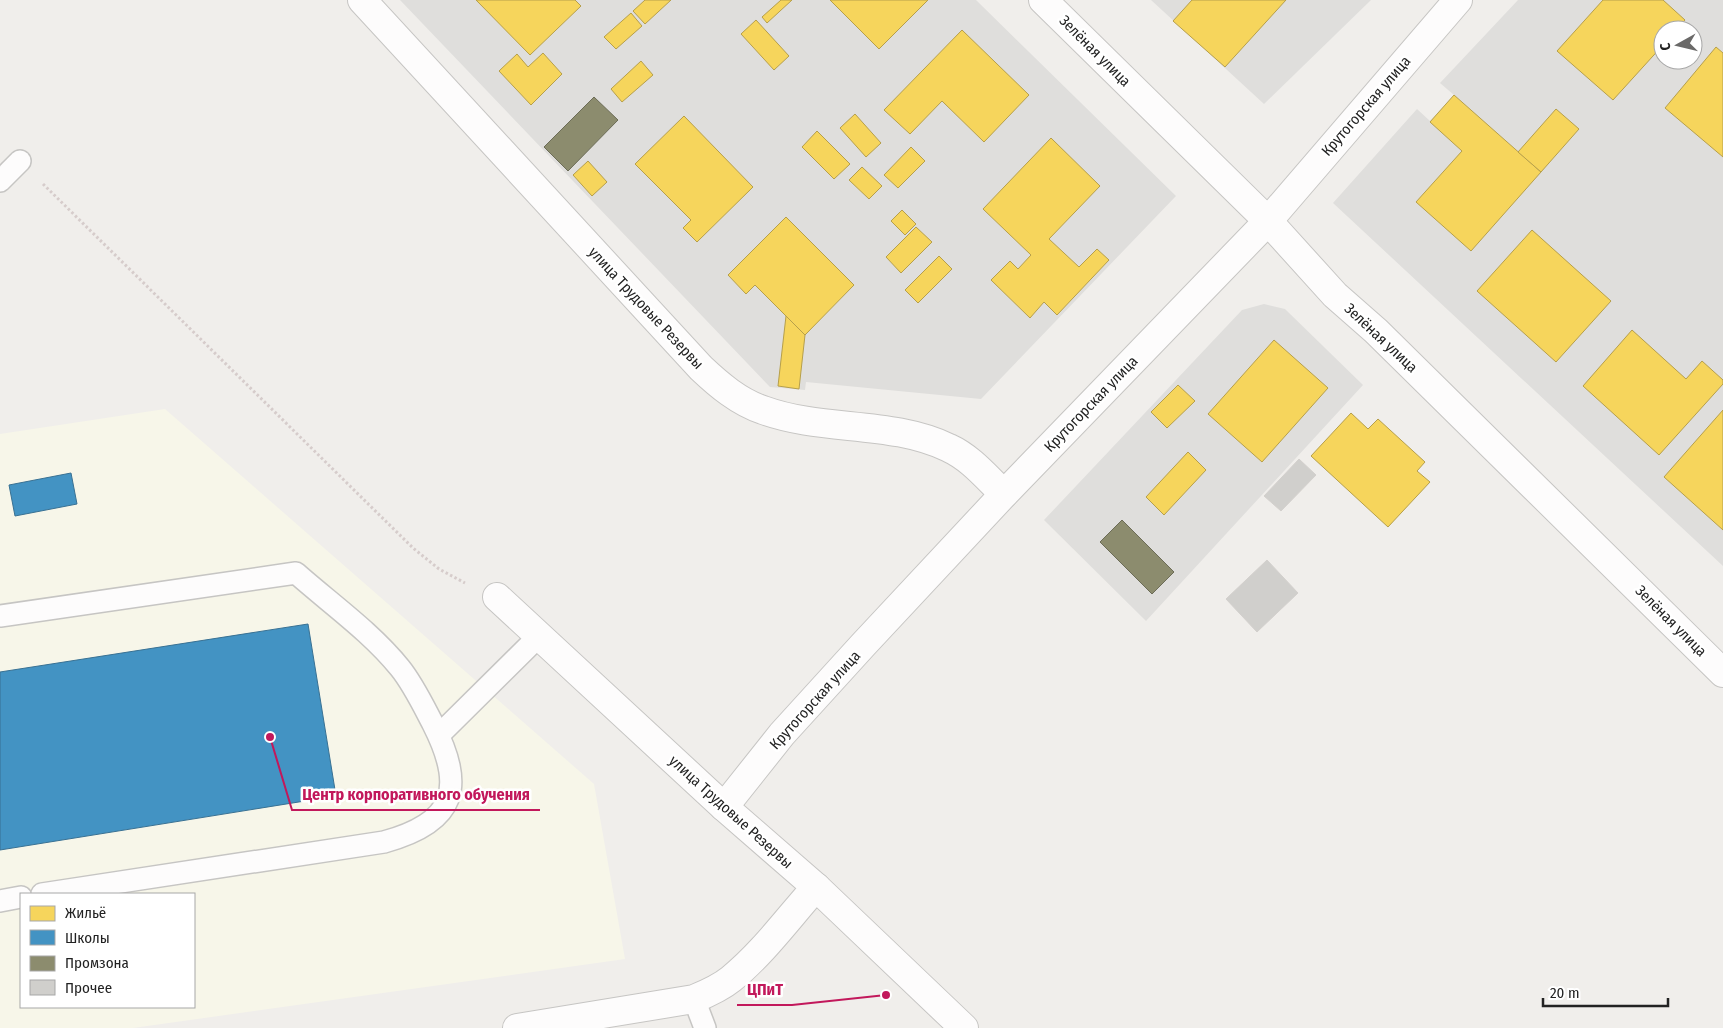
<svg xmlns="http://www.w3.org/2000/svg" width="1723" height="1028" viewBox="0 0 1723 1028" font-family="'Fira Sans Condensed',sans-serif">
<rect width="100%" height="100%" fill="#f0eeeb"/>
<g fill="#dfdedc" fill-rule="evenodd">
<polygon points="400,0 976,0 1176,196 981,399 806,382 805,390 770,387"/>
<polygon points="1151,0 1371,0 1264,104"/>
<path d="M1518,0H1723V566L1333,203L1417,109L1430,121L1454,95L1440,83ZM1663,30H1693V60H1663Z"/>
<polygon points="1264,304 1285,309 1363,385 1146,621 1044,520 1242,310"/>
</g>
<path fill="#f7f6e9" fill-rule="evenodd" d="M165,409L594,784L625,959L133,1028H0V434ZM21,894H194V1007H21Z"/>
<g fill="#f6d55c" stroke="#b69f4b">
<polygon points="476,0 575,0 581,6 530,55"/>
<polygon points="645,0 671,0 645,24 633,11"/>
<polygon points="781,0 792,0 767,23 762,17"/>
<polygon points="830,0 928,0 879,49"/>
<polygon points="1192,0 1286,0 1225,67 1173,21"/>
<polygon points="1603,0 1663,0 1685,20 1676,30 1663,30 1663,45 1613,100 1557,51"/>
<polygon points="631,13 642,26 616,49 604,37"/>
<polygon points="756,20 789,56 774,70 741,34"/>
<polygon points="962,30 1029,95 984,142 942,101 910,134 884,110"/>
<polygon points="1716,47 1723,53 1723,157 1665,108"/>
<polygon points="543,53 562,74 531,105 499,71 517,54 528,67"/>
<polygon points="641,61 653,75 622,102 611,89"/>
<polygon points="1454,95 1541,172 1471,251 1416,202 1462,151 1430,122"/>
<polygon points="1556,109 1579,129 1541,172 1518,152"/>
<polygon points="855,114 881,143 866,157 840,128"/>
<polygon points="684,116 753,187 697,242 683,228 691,220 635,164"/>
<polygon points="817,131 850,164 834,179 802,147"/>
<polygon points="1051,138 1100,186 1049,239 1079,267 1097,249 1109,260 1057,315 1044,302 1030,318 991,280 1010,261 1018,269 1031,255 983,209"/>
<polygon points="911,147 925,161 898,188 884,175"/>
<polygon points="588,161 607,182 592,196 573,175"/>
<polygon points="862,167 882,186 869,199 849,180"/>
<polygon points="902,210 916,224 905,235 891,221"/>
<polygon points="786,217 854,285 805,335 755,285 746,294 728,275"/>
<polygon points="916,227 932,242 901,273 886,257"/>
<polygon points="1532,230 1611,301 1556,362 1477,291"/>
<polygon points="939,256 952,269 918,303 905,290"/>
<polygon points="786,316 805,335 799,389 778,386"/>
<polygon points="1632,330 1686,379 1702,361 1723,380 1723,384 1659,455 1583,386"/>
<polygon points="1274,340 1328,388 1262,462 1208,414"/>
<polygon points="1178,385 1195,401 1167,428 1151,412"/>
<polygon points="1723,410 1723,530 1664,477"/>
<polygon points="1351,413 1368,429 1378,419 1425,462 1417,471 1430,482 1388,527 1311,456"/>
<polygon points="1188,452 1206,470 1164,515 1146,497"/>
</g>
<g fill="#4393c3" stroke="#397193">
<polygon points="71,473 77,504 15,516 9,485"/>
<polygon points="308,624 336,796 0,850 0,672"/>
</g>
<g fill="#8c8c6e" stroke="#6c6c57">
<polygon points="594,97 618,120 568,171 544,147"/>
<polygon points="1122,520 1174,572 1152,594 1100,542"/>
</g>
<g fill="#d0cfcc" stroke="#d3d0cd">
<polygon points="1299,459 1316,475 1281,511 1264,496"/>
<polygon points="1267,560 1298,593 1257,632 1226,599"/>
</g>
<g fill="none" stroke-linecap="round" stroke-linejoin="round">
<defs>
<g id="service">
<polyline points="0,181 20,161"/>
<path d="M0,616L296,573C331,604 371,632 400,668C413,684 423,705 433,724C465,787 457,822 384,842L42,894"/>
<polyline points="439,735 539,636"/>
<polyline points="0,901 21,897"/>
<polyline points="694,999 705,1028"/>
</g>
<g id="minor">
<path d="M362,0L701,368C719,385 739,402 763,410C823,432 891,420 949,448C971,458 987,478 1004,494"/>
<polyline points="1043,0 1268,221 1335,295 1376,331 1723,673"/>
<polyline points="497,597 724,807 816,887 964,1028"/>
<polyline points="724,807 782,734 863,645 1004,494 1268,221 1458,0"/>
<path d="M517,1028L694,999C706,994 720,988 731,979C763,953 789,917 816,887"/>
</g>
</defs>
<use href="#service" stroke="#c6c5c3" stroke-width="24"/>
<use href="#minor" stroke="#c6c5c3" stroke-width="30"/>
<polyline stroke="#d6cccb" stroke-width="3" stroke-dasharray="2.5 2.5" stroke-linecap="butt" points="43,184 413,548 439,569 465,583"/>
<use href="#service" stroke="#fdfcfc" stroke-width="21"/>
<use href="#minor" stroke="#fdfcfc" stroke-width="28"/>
</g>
<g text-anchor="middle" stroke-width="5" stroke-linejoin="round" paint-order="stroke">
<g font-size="15" fill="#222" stroke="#fff">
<text transform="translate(1095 51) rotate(45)" y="5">Зелёная улица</text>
<text transform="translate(1366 106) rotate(-49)" y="5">Крутогорская улица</text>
<text transform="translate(646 308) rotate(47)" y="5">улица Трудовые Резервы</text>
<text transform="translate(1381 338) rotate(43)" y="5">Зелёная улица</text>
<text transform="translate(1091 404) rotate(-46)" y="5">Крутогорская улица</text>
<text transform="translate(1671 621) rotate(45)" y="5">Зелёная улица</text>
<text transform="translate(815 700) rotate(-48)" y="5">Крутогорская улица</text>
<text transform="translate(731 812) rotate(42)" y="5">улица Трудовые Резервы</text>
</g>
</g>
<path fill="none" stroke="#c2185b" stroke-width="2" d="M270 737L292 810H540M886 995L792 1005H737"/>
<g fill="#c2185b" stroke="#fff" stroke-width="2">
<circle cx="270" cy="737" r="5"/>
<circle cx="886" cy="995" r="5"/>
</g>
<g font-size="16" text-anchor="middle" font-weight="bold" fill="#c2185b" stroke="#fff" stroke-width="5" stroke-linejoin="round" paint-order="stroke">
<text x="416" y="800">Центр корпоративного обучения</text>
<text x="765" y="995">ЦПиТ</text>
</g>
<rect x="20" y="893" width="175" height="115" fill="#ffffff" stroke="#a7a7a7"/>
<rect x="30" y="906" width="25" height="15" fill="#f6d55c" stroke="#a7a7a7"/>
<text x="65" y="918" font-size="15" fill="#222222">Жильё</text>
<rect x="30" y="930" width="25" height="15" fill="#4393c3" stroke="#a7a7a7"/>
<text x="65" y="943" font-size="15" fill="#222222">Школы</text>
<rect x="30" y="956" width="25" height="15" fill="#8c8c6e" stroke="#a7a7a7"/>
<text x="65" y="968" font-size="15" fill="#222222">Промзона</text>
<rect x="30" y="980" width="25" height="15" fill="#d0cfcc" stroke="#a7a7a7"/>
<text x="65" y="993" font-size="15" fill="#222222">Прочее</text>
<g transform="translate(1678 45) rotate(262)"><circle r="24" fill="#ffffff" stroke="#a7a7a7"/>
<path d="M0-4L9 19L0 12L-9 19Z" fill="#6a6968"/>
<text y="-8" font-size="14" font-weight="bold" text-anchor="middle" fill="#222222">С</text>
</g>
<path d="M1543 998v8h125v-8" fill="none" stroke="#222222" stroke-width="2.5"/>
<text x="1550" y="998" font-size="15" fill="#222222" stroke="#ffffff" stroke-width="4" paint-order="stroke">20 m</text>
</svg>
